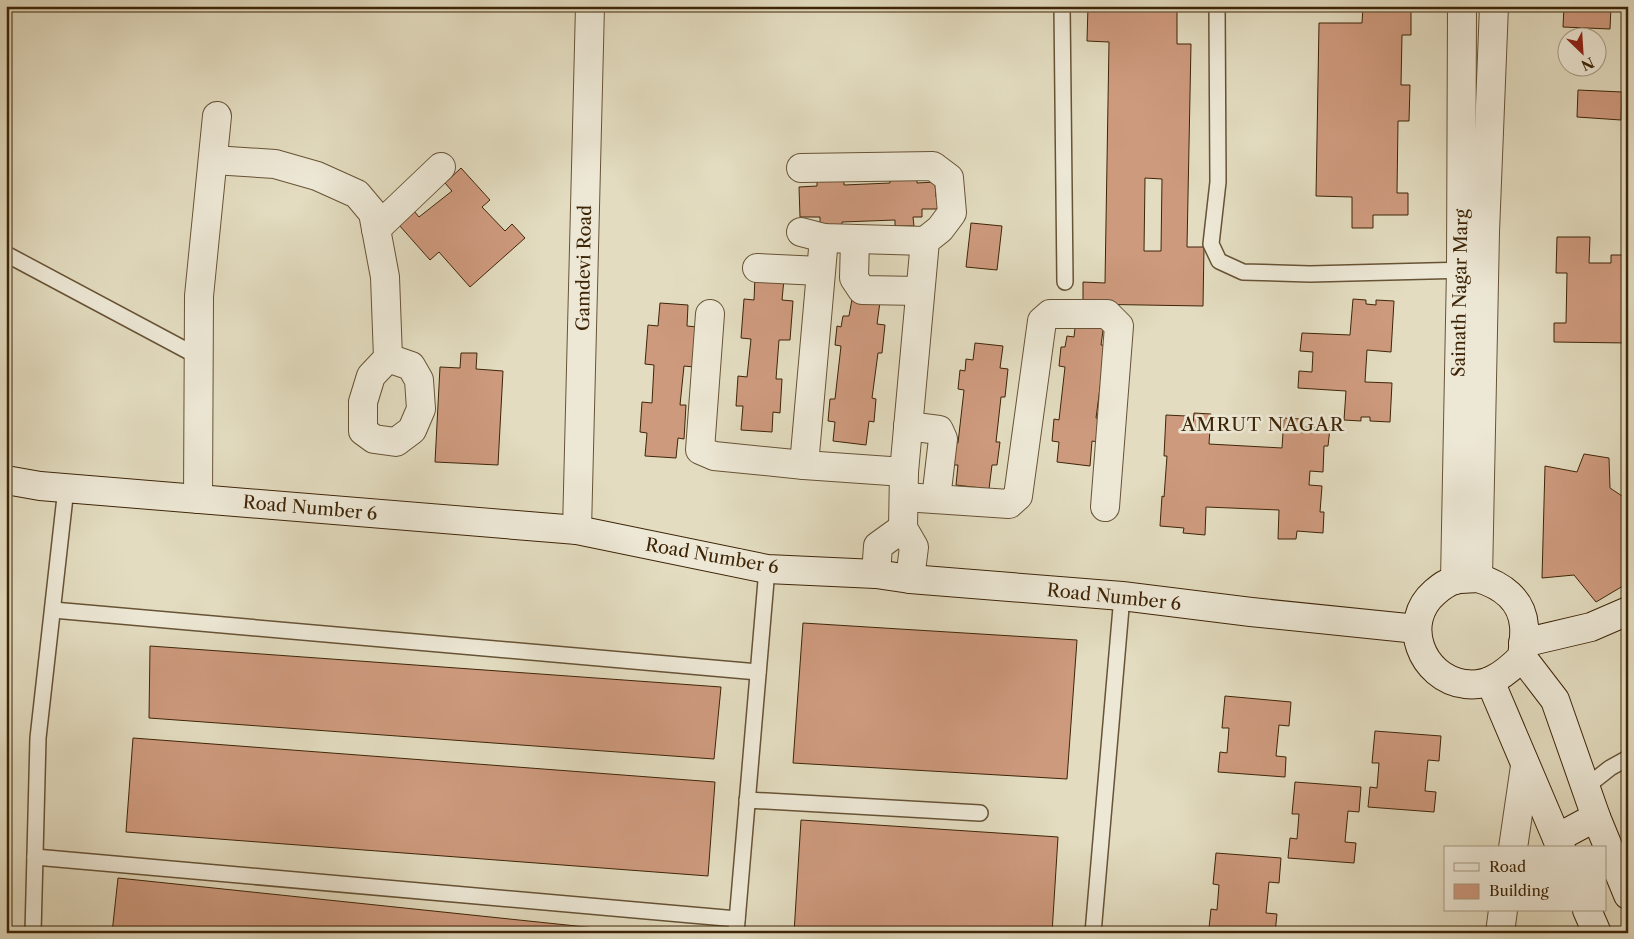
<svg xmlns="http://www.w3.org/2000/svg" width="1634" height="939" viewBox="0 0 1634 939" font-family="'Libre Caslon Text',serif">
<rect width="100%" height="100%" fill="#e3dcc0"/>
<filter id="stains"><feTurbulence type="fractalNoise" baseFrequency=".004" numOctaves="4"/><feColorMatrix values="0 0 0 0 .2 0 0 0 0 .09 0 0 0 0 .02 0 0 0 .5 -.17"/></filter>
<radialGradient id="worn" r=".72"><stop offset=".6" stop-color="#630" stop-opacity="0"/><stop offset="1" stop-color="#630" stop-opacity=".3"/></radialGradient>
<g fill="#ce9a7e" stroke="#3e2507" fill-rule="evenodd">
<path d="M1088,6H1177V44H1191L1187,247H1204L1203,306L1083,304V282L1105,283L1109,42L1087,41ZM1145,178L1162,179L1161,251H1144Z"/>
<polygon points="1363,6 1411,6 1411,35 1402,35 1401,85 1410,85 1409,121 1398,121 1397,193 1408,193 1408,215 1373,215 1373,228 1352,228 1352,197 1316,196 1319,23 1362,23"/>
<polygon points="1564,6 1628,6 1628,7 1611,7 1610,29 1563,27"/>
<polygon points="1578,90 1622,92 1621,120 1577,117"/>
<polygon points="461,168 490,200 482,207 505,231 512,224 525,238 470,287 439,252 430,260 399,225 414,211 419,217 452,191 445,183"/>
<polygon points="917,174 917,183 935,182 936,197 941,197 942,209 922,209 922,217 913,217 914,226 895,226 895,220 842,222 842,229 820,230 820,217 800,217 799,187 817,186 817,178 844,177 844,185 890,183 890,175"/>
<polygon points="971,223 1002,226 997,270 966,267"/>
<polygon points="1557,237 1590,237 1589,263 1611,263 1611,255 1628,255 1628,286 1624,286 1624,322 1628,322 1628,343 1554,342 1554,323 1566,323 1567,273 1556,273"/>
<polygon points="755,277 784,279 782,300 793,301 790,340 779,340 776,379 782,379 780,413 773,412 772,432 741,430 743,406 736,406 738,376 747,377 751,339 741,338 744,299 754,300"/>
<polygon points="852,299 880,302 877,324 885,325 882,353 878,353 872,398 876,399 874,422 869,421 866,445 833,441 835,422 828,421 830,399 835,399 841,346 835,345 837,326 841,327 843,316 849,316"/>
<polygon points="1353,299 1366,300 1366,304 1376,305 1376,300 1394,301 1391,352 1367,350 1365,382 1392,383 1390,422 1370,421 1370,417 1361,417 1361,421 1344,420 1346,391 1298,388 1299,371 1312,372 1313,352 1300,351 1302,333 1350,335"/>
<polygon points="660,303 688,305 687,326 697,327 694,367 684,366 680,405 686,405 684,439 678,438 676,458 645,456 647,433 640,432 642,402 652,403 654,365 645,364 648,325 658,326"/>
<polygon points="1076,319 1104,323 1101,345 1109,346 1102,373 1096,418 1100,419 1098,442 1092,441 1090,466 1057,462 1059,442 1052,441 1054,419 1059,420 1065,367 1059,366 1061,347 1065,347 1067,336 1074,337"/>
<polygon points="975,343 1003,346 1000,368 1008,369 1005,397 1001,397 996,442 1000,442 997,465 992,465 989,489 956,485 958,465 951,465 954,443 958,443 964,390 958,389 960,370 965,371 966,359 973,360"/>
<polygon points="461,353 477,353 476,369 503,371 498,465 435,462 440,367 460,368"/>
<polygon points="1194,413 1211,414 1209,444 1282,448 1284,418 1301,419 1300,427 1330,428 1328,446 1324,446 1323,472 1310,471 1309,485 1322,486 1320,512 1324,512 1323,533 1297,531 1296,539 1278,539 1279,510 1206,507 1205,535 1183,533 1184,528 1160,526 1162,496 1164,497 1167,456 1164,456 1166,415 1186,416 1186,424 1193,424"/>
<polygon points="1584,454 1609,458 1610,488 1628,500 1628,583 1596,602 1574,575 1542,578 1545,466 1577,472"/>
<polygon points="803,623 1077,640 1067,779 793,763"/>
<polygon points="150,646 721,687 714,759 149,718"/>
<polygon points="1628,685 1628,696 1622,689"/>
<polygon points="1225,696 1291,702 1289,726 1279,725 1276,756 1286,757 1285,777 1218,772 1220,752 1227,753 1229,728 1222,728"/>
<polygon points="1375,731 1441,736 1439,761 1428,760 1425,791 1436,792 1434,812 1368,807 1370,787 1377,788 1379,763 1372,763"/>
<polygon points="133,738 715,782 708,876 126,832"/>
<polygon points="1295,782 1361,787 1359,812 1348,811 1345,842 1356,843 1354,863 1288,858 1290,838 1297,839 1299,814 1292,814"/>
<polygon points="801,820 1058,837 1052,933 794,933"/>
<polygon points="1216,853 1281,858 1279,883 1269,882 1266,913 1277,914 1275,933 1209,928 1211,909 1217,910 1219,885 1213,884"/>
<polygon points="118,878 643,933 112,933"/>
</g>
<g fill="none" stroke-linecap="round" stroke-linejoin="round">
<defs>
<g id="lane">
<polyline points="1062,6 1065,282"/>
<polyline points="1217,6 1218,182 1211,244 1219,261 1243,272 1310,274 1468,270"/>
<polyline points="6,254 199,357"/>
<polyline points="53,610 758,672"/>
<polyline points="1586,787 1610,768 1628,758"/>
<polyline points="747,800 980,813"/>
<polyline points="35,857 737,919"/>
<polyline points="33,933 38,738 66,488"/>
<polyline points="736,933 767,569"/>
<polyline points="1093,933 1122,596"/>
</g>
<g id="street">
<polyline points="213,160 275,164 317,176 357,194 373,213 385,277 388,358 371,376 363,402 363,431 374,439 396,442 412,430 421,409 419,380 411,366 388,358"/>
<polyline points="801,168 933,166 949,178 952,213 940,229 925,241 904,472 903,528 914,547 910,579"/>
<polyline points="376,229 441,167"/>
<polyline points="801,232 824,238 925,241"/>
<polyline points="855,239 854,278 862,290 920,291"/>
<polyline points="757,268 820,271"/>
<polyline points="710,314 700,450 714,456 804,465 904,472"/>
<polyline points="908,426 939,430 943,439 936,499"/>
<polyline points="804,465 824,238"/>
<polyline points="904,497 1009,504 1018,496 1042,321 1050,314 1107,314 1119,326 1105,507"/>
<polyline points="198,499 199,296 217,116"/>
<polyline points="577,530 590,6"/>
<polyline points="876,574 878,546 903,528"/>
<polyline points="1478,578 1485,232 1494,6"/>
<polyline points="1455,580 1461,269 1462,6"/>
<polyline points="1513,848 1525,766"/>
<polyline points="1500,933 1503,910"/>
</g>
<g id="secondary">
<polyline points="6,480 40,486 577,530 767,569 876,574 910,579 1122,596 1251,612 1417,629"/>
<path d="M1478,578C1501,585 1522,599 1524,626C1525,636 1523,647 1522,657C1513,666 1503,675 1492,680C1484,684 1474,685 1465,684C1421,678 1400,622 1435,592C1441,587 1447,582 1455,580C1462,578 1471,579 1478,578Z"/>
<polyline points="1523,643 1591,627 1628,611"/>
<polyline points="1522,657 1555,700 1596,817 1628,895"/>
<polyline points="1490,681 1561,848"/>
<polyline points="1557,838 1596,817"/>
<polyline points="1587,910 1597,933"/>
</g>
</defs>
<use href="#lane" stroke="#675335" stroke-width="18"/>
<use href="#street" stroke="#675335" stroke-width="30"/>
<use href="#secondary" stroke="#3e2507" stroke-width="30"/>
<use href="#lane" stroke="#ede8d6" stroke-width="15"/>
<use href="#street" stroke="#ede8d6" stroke-width="28"/>
<use href="#secondary" stroke="#ede8d6" stroke-width="28"/>
</g>
<g text-anchor="middle" stroke-width="5" stroke-linejoin="round" paint-order="stroke">
<g font-size="18" fill="#3e2507" stroke="#ede8d6">
<text transform="translate(584 268) rotate(-89)" y="6">Gamdevi Road</text>
<text transform="translate(1460 293) rotate(-89)" y="6">Sainath Nagar Marg</text>
<text transform="translate(310 508) rotate(5)" y="6">Road Number 6</text>
<text transform="translate(712 556) rotate(10)" y="6">Road Number 6</text>
<text transform="translate(1114 597) rotate(6)" y="6">Road Number 6</text>
</g>
<g font-size="19" letter-spacing="1" fill="#3e2507" stroke="#ede8d6">
<text x="1263" y="431">AMRUT NAGAR</text>
</g>
</g>
<rect width="1634" height="939" fill="none" stroke="#e3dcc0" stroke-width="25"/>
<rect x="8" y="8" width="1619" height="924" fill="none" stroke="#3e2507" stroke-width="2.5"/>
<rect x="12" y="12" width="1609" height="914" fill="none" stroke="#3e2507"/>
<rect x="1444" y="846" width="162" height="65" fill="#ede8d6" stroke="#a79a83"/>
<rect x="1454" y="863" width="25" height="8" fill="#ede8d6" stroke="#a79a83"/>
<text x="1489" y="872" font-size="15" fill="#3e2507">Road</text>
<rect x="1454" y="884" width="25" height="15" fill="#ce9a7e" stroke="#a79a83"/>
<text x="1489" y="896" font-size="15" fill="#3e2507">Building</text>
<g transform="translate(1582 52) rotate(155)"><circle r="24" fill="#ede8d6" stroke="#a79a83"/>
<path d="M0-4L9 19L0 12L-9 19Z" fill="#8f2418"/>
<text y="-8" font-size="14" font-weight="bold" text-anchor="middle" fill="#3e2507">N</text>
</g>
<rect width="100%" height="100%" filter="url(#stains)"/>
<rect width="100%" height="100%" fill="url(#worn)"/>
</svg>
